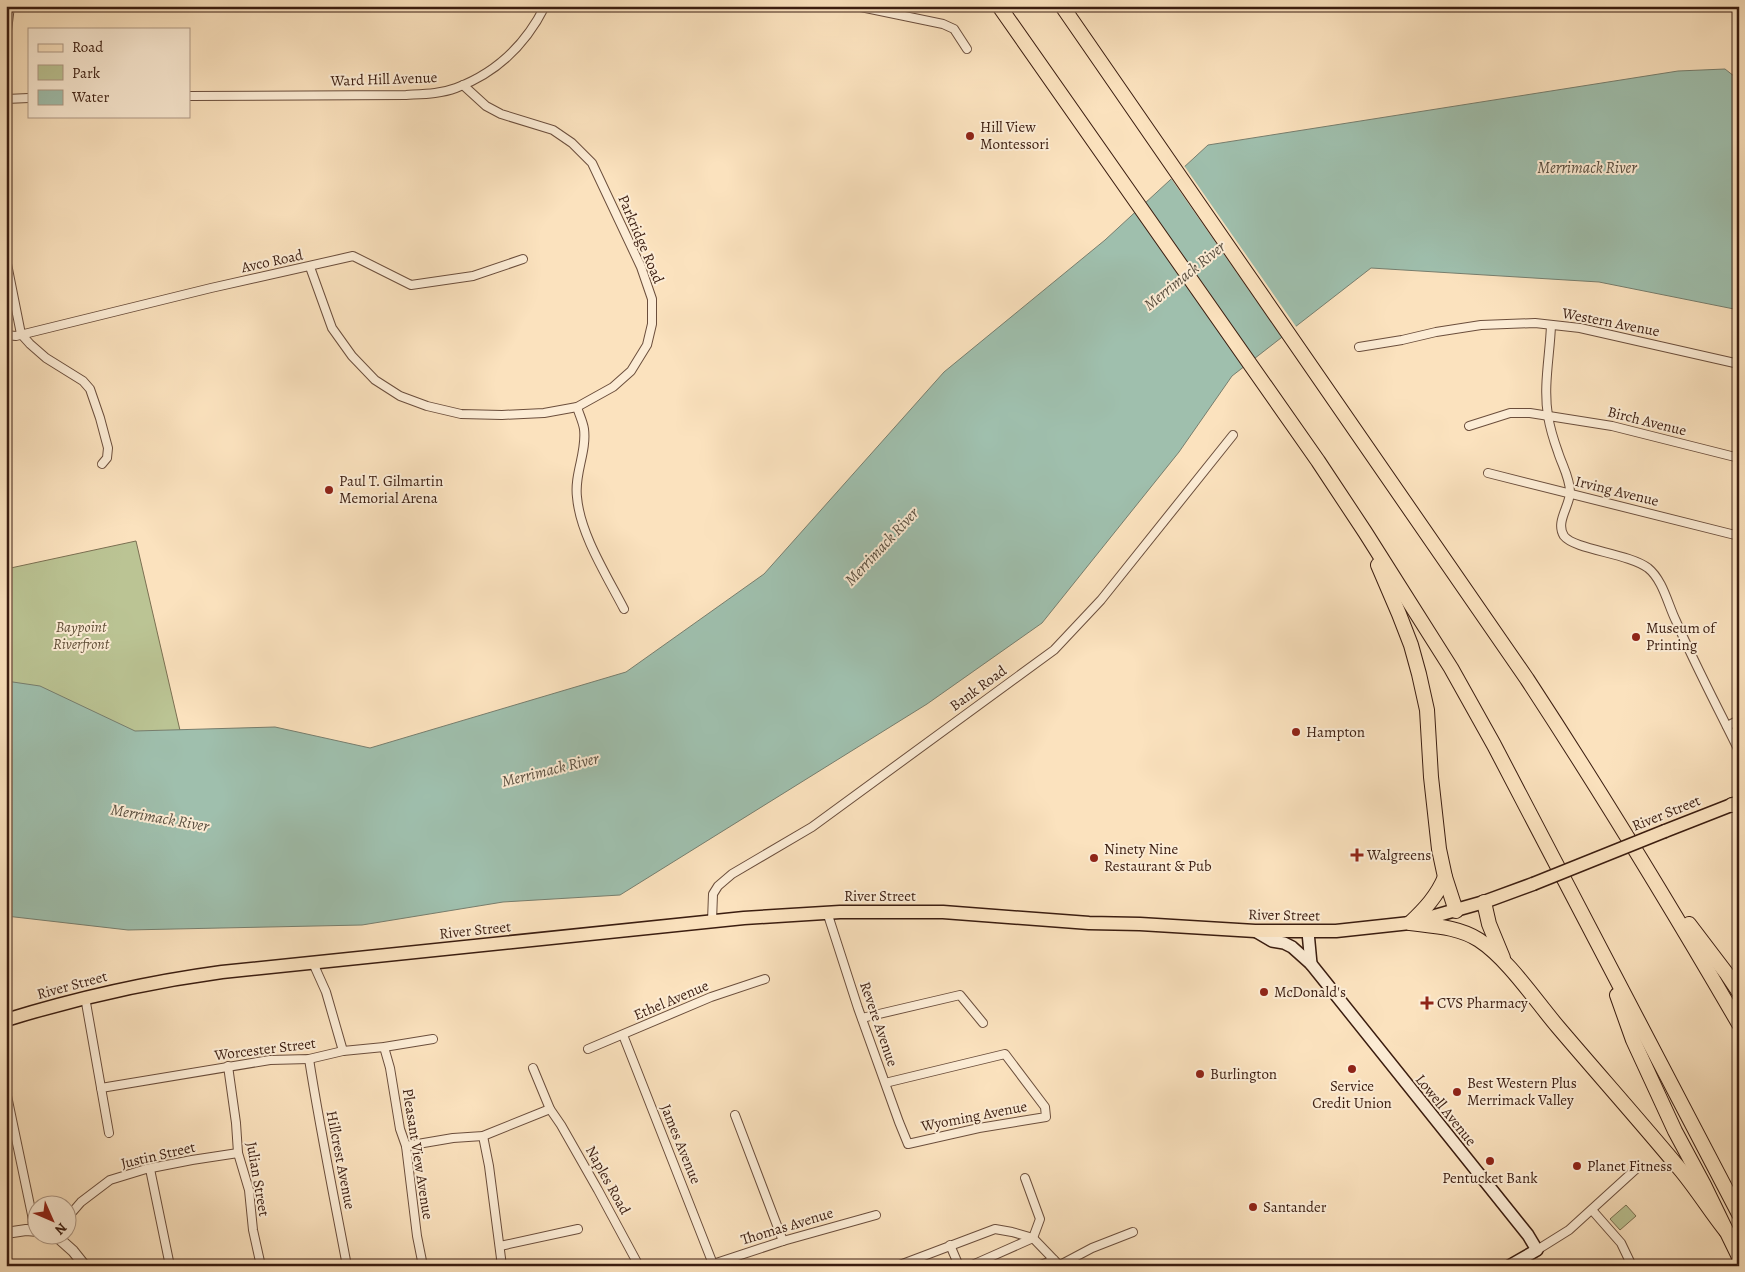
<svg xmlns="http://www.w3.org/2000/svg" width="1745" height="1272" viewBox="0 0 1745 1272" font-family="Alegreya,serif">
<rect width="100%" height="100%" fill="#fbe2be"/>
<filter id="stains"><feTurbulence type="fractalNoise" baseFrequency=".004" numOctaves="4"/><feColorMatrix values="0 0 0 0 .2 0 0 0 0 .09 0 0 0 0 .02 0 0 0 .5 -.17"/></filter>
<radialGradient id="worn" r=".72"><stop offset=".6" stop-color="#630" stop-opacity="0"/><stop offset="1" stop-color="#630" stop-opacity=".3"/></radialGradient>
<g fill="#bbc494" stroke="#7b7052">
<polygon points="136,541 182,739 131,741 6,698 6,569"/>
<polygon points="1626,1205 1636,1216 1620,1230 1610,1219"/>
</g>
<polygon fill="#9fbfad" stroke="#777e6e" points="1725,69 1739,80 1739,310 1599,282 1371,268 1232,376 1179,452 1042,623 927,704 620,895 503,902 362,925 128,930 6,916 6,681 40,686 135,731 275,727 370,748 626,672 764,574 944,372 1105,240 1208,145 1678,71"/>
<polygon fill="#fbe2be" points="1183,164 1297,328 1283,339 1170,177"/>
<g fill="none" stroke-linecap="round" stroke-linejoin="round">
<defs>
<g id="minor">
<polyline points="856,6 943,24 954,29 967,49"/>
<polyline points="6,39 10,6"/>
<path d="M189,96L406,95C423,94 440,94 456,88C496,73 526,44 545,6"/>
<polyline points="6,99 29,98"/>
<polyline points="6,259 21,334 30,344 46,358 83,381 90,389 100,418 108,448 107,458 102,464"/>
<polyline points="310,267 332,328 352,356 375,380 400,396 427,406 461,414 502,415 544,413 577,407 613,387 631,371 647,345 652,324 652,299 641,267 592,163 572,143 553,130 501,114 486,106 463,85"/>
<path d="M1551,325C1550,355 1543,386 1548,416C1550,428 1554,441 1558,452C1562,465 1570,478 1570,492C1570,506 1555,522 1564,536C1575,550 1628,553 1648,568C1663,580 1668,605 1676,621C1695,665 1718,708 1739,751"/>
<polyline points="6,335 16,336 211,288 353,256 411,285 473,276 523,259"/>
<polyline points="1359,347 1402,340 1436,332 1481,325 1535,323 1580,328 1739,364"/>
<path d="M577,407C579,414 583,422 584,429C587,452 574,474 577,497C580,534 607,576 624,609"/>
<polyline points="1469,426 1510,413 1530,413 1612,426 1739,458"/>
<polyline points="1488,473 1739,536"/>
<polyline points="1727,726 1739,720"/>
<polyline points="827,912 858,1008 899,1122 908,1144 979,1128 1046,1117 1045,1107 1005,1054 885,1083"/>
<polyline points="712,921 713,894 718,886 732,874 812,827 1054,650 1101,600 1233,435"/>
<polyline points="313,963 326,992 343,1051"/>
<polyline points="85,997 109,1133"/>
<polyline points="862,1018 960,995 983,1023"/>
<polyline points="623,1035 713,1264"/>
<polyline points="384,1047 390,1068 400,1129 406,1146 417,1236 423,1266"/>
<polyline points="588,1049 711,997 765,979"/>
<path d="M309,1059C320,1129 334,1197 347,1266"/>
<polyline points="228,1066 236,1123 238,1153 249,1190 253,1230 261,1266"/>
<polyline points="533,1068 550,1109 561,1125 598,1190 639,1266"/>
<polyline points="101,1088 270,1060 309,1059 343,1051 384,1047 433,1039"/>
<polyline points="6,1091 32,1215 33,1230"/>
<polyline points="735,1115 783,1241"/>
<polyline points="483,1136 489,1166 502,1266"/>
<polyline points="406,1146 453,1138 483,1136 550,1109"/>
<polyline points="150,1169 170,1266"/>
<polyline points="1592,1210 1621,1243 1632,1266"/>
<polyline points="68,1217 81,1202 110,1180 146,1169 192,1160 238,1153"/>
<polyline points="950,1245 959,1266"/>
<polyline points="500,1246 578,1229"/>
<polyline points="1537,1250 1569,1230 1636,1169"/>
<polyline points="1060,1265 1092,1248 1133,1232"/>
<polyline points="707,1266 783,1241 876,1215"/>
<polyline points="897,1266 995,1229 1012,1232 1033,1238 1060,1266"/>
<polyline points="970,1266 1033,1238 1040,1219 1025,1178"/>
<polyline points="1038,1266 1054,1260"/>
</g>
<g id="tertiary">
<polyline points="6,1233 26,1230 38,1231"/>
<polyline points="54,1234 73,1251 85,1266"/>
</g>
<g id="secondary">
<polyline points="1255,931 1272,941 1284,943 1292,947 1311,964 1528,1235 1537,1250 1509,1266"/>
<polyline points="1308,932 1311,964"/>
</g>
<g id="primary">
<polyline points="1665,831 1739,802"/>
<path d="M6,1020C77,998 148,982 222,972L744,918L840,912H943L1089,923L1140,924L1255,931H1336L1410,923L1484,902L1533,884"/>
</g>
<g id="motorway">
<polyline points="999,6 1318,461 1365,532 1451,668 1494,745 1739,1214"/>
<path d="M1062,6L1527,679C1601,792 1671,907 1739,1024"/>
<polyline points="1378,565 1399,614 1411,645 1419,674 1427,710 1431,777 1439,849 1445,877 1456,911"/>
<polyline points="1732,805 1739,805"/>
<polyline points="1484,902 1489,924 1503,958"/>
<path d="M1410,923C1434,926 1459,927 1479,940C1508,959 1535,1000 1558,1027C1598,1074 1639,1120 1679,1168C1696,1188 1710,1211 1726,1231"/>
<path d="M1410,923C1425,909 1437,896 1445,877"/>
<polyline points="1689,924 1727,974 1739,992"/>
<polyline points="1617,995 1633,1040 1675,1131 1704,1185 1739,1257"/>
</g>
</defs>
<use href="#minor" stroke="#6b4e3c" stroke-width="10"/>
<use href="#tertiary" stroke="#6b4e3c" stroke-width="12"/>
<use href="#secondary" stroke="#3b1d10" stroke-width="14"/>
<use href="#primary" stroke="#3b1d10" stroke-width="15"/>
<use href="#motorway" stroke="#3b1d10" stroke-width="16"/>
<use href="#minor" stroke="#fcecd5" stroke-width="8"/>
<use href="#tertiary" stroke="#fcecd5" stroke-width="10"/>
<use href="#secondary" stroke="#fcecd5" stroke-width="11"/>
<use href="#primary" stroke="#fbe2be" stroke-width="12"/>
<use href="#motorway" stroke="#fbe2be" stroke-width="14"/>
<defs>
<polyline id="primary-bridge" points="1533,884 1665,831"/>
</defs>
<use href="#primary-bridge" stroke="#3b1d10" stroke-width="15" stroke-linecap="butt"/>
<use href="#primary-bridge" stroke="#fbe2be" stroke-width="12"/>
</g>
<g fill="#8f2418" stroke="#fcecd5" stroke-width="2">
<circle cx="970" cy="136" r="5"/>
<circle cx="329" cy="490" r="5"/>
<circle cx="1636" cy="637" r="5"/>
<circle cx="1296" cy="732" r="5"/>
<path d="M1354.5 847.5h5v5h5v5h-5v5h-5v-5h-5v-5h5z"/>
<circle cx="1094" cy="858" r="5"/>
<circle cx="1264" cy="992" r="5"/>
<path d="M1424.5 995.5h5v5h5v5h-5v5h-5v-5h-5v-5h5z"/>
<circle cx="1352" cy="1069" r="5"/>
<circle cx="1200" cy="1074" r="5"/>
<circle cx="1457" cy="1092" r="5"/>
<circle cx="1490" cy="1161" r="5"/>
<circle cx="1577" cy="1166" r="5"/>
<circle cx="1253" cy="1207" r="5"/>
</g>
<g text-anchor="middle" stroke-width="4" stroke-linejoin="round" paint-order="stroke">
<g font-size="15" fill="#3b1d10" stroke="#fcecd5">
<text transform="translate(384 79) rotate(-2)" y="5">Ward Hill Avenue</text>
<text transform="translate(641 239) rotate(67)" y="5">Parkridge Road</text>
<text transform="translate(272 261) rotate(-12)" y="5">Avco Road</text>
<text transform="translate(1611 322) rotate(11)" y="5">Western Avenue</text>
<text transform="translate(1647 421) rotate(14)" y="5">Birch Avenue</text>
<text transform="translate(1617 491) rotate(14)" y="5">Irving Avenue</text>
<text transform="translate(978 688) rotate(-36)" y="5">Bank Road</text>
<text transform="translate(1666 813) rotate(-22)" y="5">River Street</text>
<text x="880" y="901">River Street</text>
<text transform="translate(1284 915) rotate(1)" y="5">River Street</text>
<text transform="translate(475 930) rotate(-6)" y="5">River Street</text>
<text transform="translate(72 985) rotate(-15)" y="5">River Street</text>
<text transform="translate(671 1000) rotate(-23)" y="5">Ethel Avenue</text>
<text transform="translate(879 1024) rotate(71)" y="5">Revere Avenue</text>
<text transform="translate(265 1049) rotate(-7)" y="5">Worcester Street</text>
<text transform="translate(1446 1110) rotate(51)" y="5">Lowell Avenue</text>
<text transform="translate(974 1116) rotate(-11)" y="5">Wyoming Avenue</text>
<text transform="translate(681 1144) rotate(68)" y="5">James Avenue</text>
<text transform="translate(418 1154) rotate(81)" y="5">Pleasant View Avenue</text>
<text transform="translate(158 1155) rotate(-13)" y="5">Justin Street</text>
<text transform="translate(341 1160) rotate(79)" y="5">Hillcrest Avenue</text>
<text transform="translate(258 1179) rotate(80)" y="5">Julian Street</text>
<text transform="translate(608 1180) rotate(61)" y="5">Naples Road</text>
<text transform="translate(787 1226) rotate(-17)" y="5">Thomas Avenue</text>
</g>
<g font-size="15" fill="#3b1d10" stroke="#fcecd5" text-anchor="start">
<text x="980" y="132">Hill View<tspan x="980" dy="17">Montessori</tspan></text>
<text x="339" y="486">Paul T. Gilmartin<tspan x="339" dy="17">Memorial Arena</tspan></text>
<text x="1646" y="633">Museum of<tspan x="1646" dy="17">Printing</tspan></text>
<text x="1306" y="737">Hampton</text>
<text x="1104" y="854">Ninety Nine<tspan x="1104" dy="17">Restaurant &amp; Pub</tspan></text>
<text x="1367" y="860">Walgreens</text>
<text x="1274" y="997">McDonald's</text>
<text x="1437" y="1008">CVS Pharmacy</text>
<text x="1210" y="1079">Burlington</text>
<text x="1467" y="1088">Best Western Plus<tspan x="1467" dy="17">Merrimack Valley</tspan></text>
<text x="1352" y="1091" text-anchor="middle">Service<tspan x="1352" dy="17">Credit Union</tspan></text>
<text x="1587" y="1171">Planet Fitness</text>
<text x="1490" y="1183" text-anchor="middle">Pentucket Bank</text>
<text x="1263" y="1212">Santander</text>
</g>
<g font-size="15" font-style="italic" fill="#614f38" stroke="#fcecd5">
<text x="81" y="632">Baypoint<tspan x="81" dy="17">Riverfront</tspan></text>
</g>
<g font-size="16" font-style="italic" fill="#594e3f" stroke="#fcecd5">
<text x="1587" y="173">Merrimack River</text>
<text transform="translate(1184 275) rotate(-39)" y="6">Merrimack River</text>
<text transform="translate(881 546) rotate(-47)" y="6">Merrimack River</text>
<text transform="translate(550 769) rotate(-14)" y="6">Merrimack River</text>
<text transform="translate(160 817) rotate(10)" y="6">Merrimack River</text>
</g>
</g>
<rect width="1745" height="1272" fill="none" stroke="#fbe2be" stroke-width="25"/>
<rect x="8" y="8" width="1730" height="1257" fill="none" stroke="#3b1d10" stroke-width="2.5"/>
<rect x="12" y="12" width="1720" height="1247" fill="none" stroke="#3b1d10"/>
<rect x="28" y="28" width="162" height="90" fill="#fcecd5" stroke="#af9986"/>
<rect x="38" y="44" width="25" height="8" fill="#fbe2be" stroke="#af9986"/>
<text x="72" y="52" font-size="15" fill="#3b1d10">Road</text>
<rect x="38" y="65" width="25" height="15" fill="#bbc494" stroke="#af9986"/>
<text x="72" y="78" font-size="15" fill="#3b1d10">Park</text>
<rect x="38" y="90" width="25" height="15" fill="#9fbfad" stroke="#af9986"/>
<text x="72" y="102" font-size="15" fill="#3b1d10">Water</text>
<g transform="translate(52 1220) rotate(135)"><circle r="24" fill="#fcecd5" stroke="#af9986"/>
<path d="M0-4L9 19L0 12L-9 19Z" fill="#8f2418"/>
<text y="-8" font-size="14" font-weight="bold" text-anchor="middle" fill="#3b1d10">N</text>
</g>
<rect width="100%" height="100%" filter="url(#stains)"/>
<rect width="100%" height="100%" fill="url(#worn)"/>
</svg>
